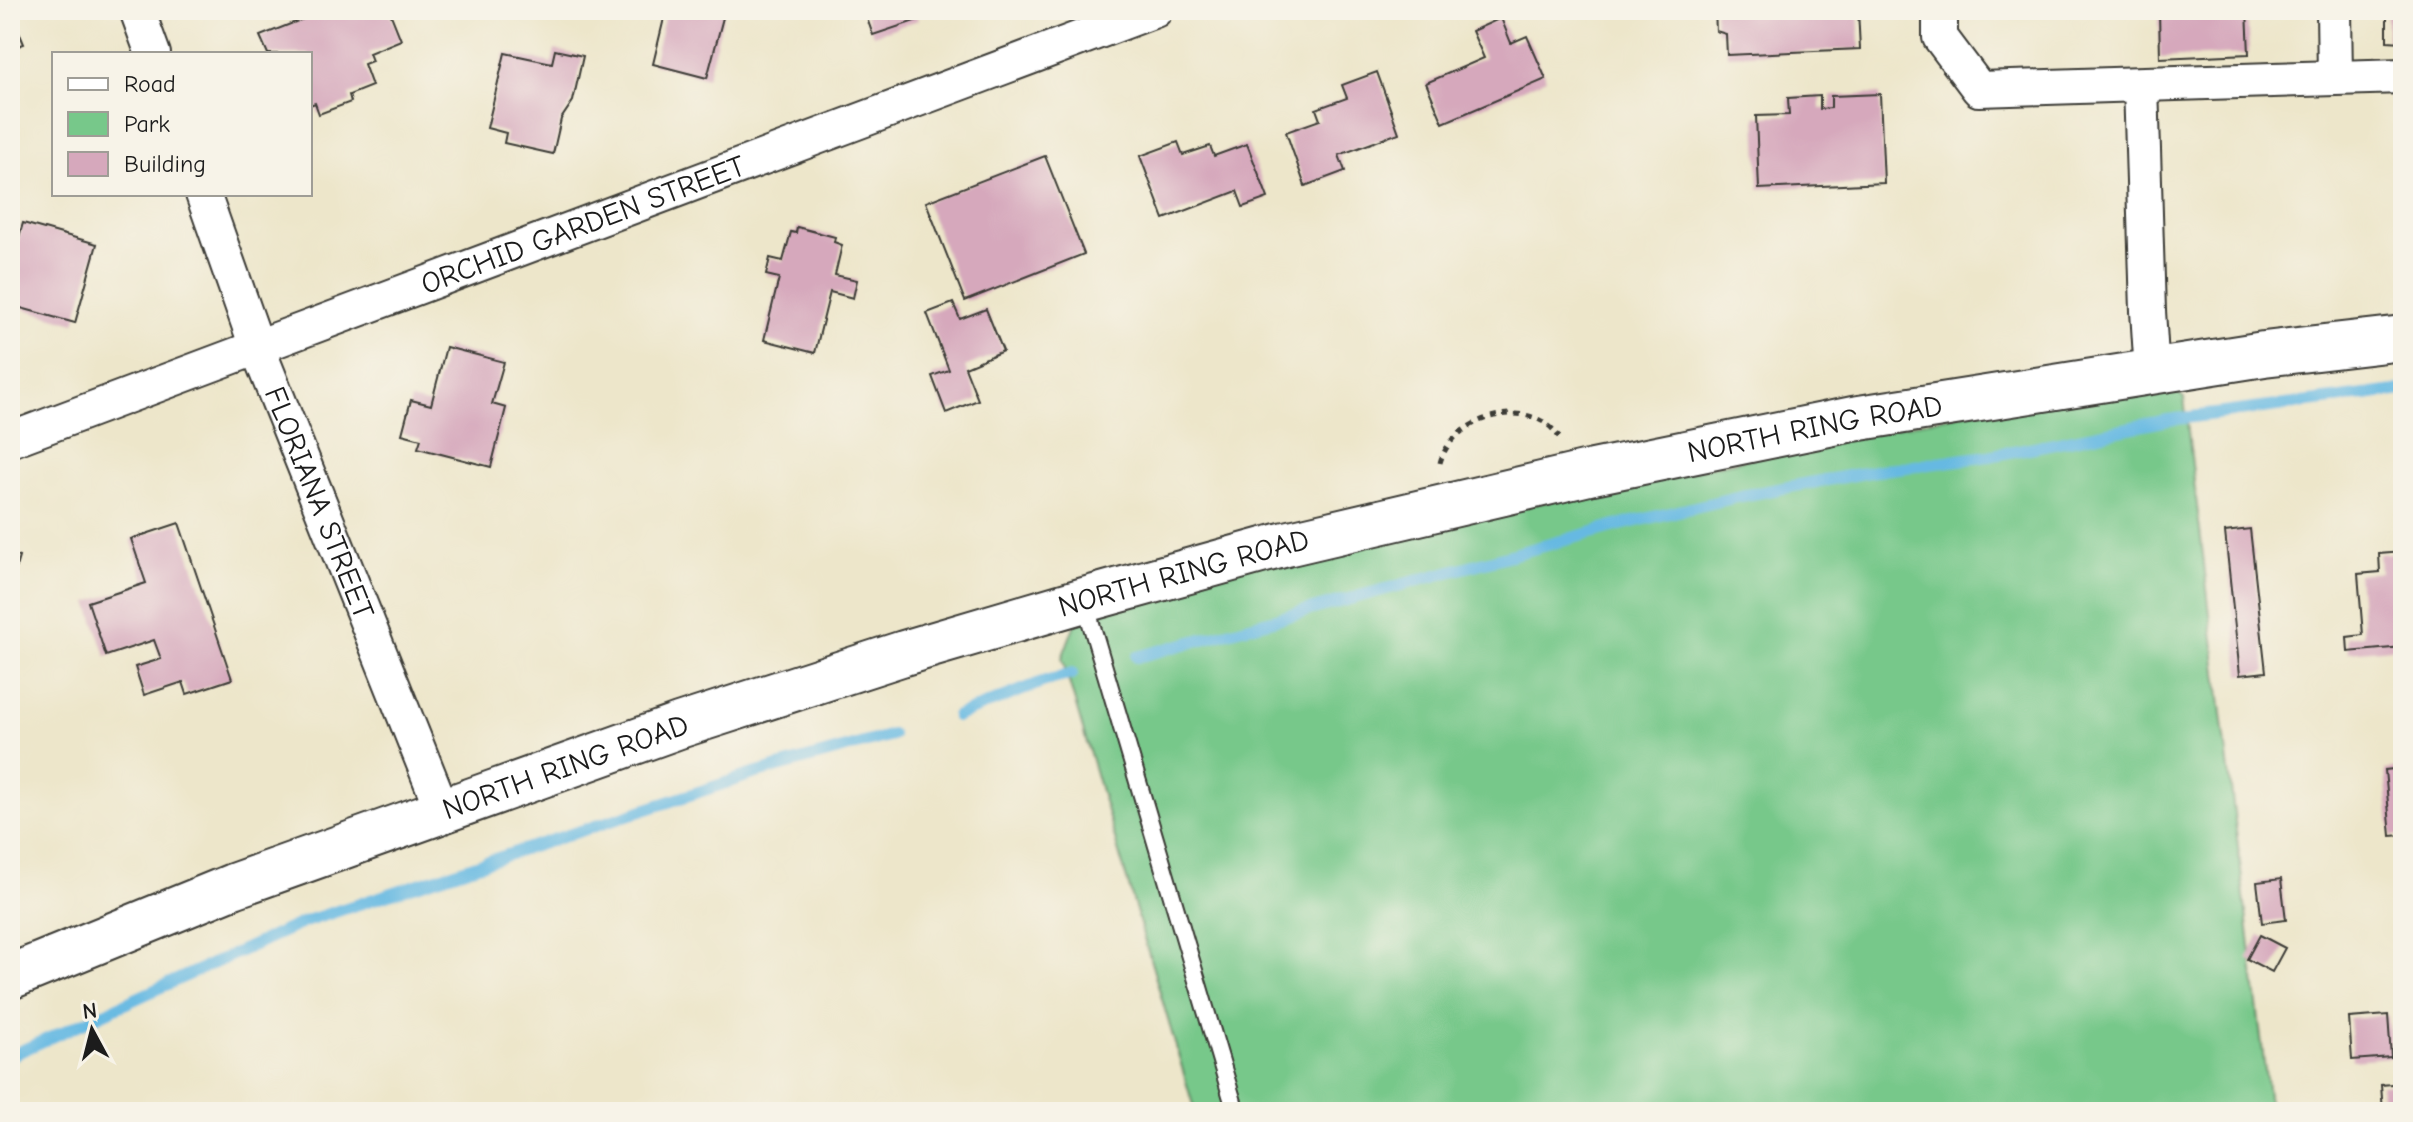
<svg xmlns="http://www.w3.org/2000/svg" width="2413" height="1122" viewBox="0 0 2413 1122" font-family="'Comic Neue',sans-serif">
<rect width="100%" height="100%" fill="#f7f3e8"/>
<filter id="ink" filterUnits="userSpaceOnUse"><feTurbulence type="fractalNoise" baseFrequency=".0125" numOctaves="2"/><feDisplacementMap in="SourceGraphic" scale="16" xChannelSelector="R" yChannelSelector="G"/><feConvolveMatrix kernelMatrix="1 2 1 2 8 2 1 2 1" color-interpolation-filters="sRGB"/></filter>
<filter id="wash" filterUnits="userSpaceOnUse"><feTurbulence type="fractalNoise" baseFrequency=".006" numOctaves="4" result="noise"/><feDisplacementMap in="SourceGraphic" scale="32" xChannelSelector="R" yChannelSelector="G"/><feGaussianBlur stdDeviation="1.8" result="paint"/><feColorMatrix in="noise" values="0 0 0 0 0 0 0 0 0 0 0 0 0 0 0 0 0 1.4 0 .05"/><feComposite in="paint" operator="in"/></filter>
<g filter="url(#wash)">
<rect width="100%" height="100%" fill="#ede6ca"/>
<polygon fill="#77c88a" stroke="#4a7253" stroke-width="2" points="2152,373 2184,398 2270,1112 1195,1112 1062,658 1084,600"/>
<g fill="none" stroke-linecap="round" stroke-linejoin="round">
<g stroke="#66b9e2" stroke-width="12">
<polyline points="1137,657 1620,525 1741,496 1875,471 1989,456 2168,420 2403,390"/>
<polyline points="957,716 1045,681 1072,674"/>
<polyline points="10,1056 304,922 750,775 892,735"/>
</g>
</g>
<g id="blocks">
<g fill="#d6a8bc">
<polygon points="10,10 24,44 10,49"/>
<polygon points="326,10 389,10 401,40 369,53 372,61 364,64 372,86 349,95 351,102 319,114 315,103 310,105 310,54 268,54 260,36"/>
<polygon points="666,10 725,10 707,78 653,64"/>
<polygon points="864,10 914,10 918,20 873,35"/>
<polygon points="1715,10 1858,10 1860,49 1727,55 1726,34 1716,31"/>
<polygon points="2010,10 2086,10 2086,13 2010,16"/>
<polygon points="2159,10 2247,10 2249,54 2160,58"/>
<polygon points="2387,10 2403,10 2403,42 2387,41"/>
<polygon points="1501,18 1511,43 1527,36 1546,79 1443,123 1426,83 1484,58 1472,31"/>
<polygon points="555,50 583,56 573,101 561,119 553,154 504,143 506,133 487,128 505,53 552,63"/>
<polygon points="1377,72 1399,133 1339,155 1345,171 1305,186 1286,132 1320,120 1316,109 1347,98 1342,85"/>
<polygon points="1880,94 1884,183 1759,189 1756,116 1789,115 1788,98 1820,96 1820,109 1831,108 1831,96"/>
<polygon points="1178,142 1183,155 1210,146 1214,156 1247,144 1268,198 1243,207 1237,191 1164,219 1140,156"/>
<polygon points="1045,156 1084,254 965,301 926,202"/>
<polygon points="23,223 97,244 75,323 10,305 10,268"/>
<polygon points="797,227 835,237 834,242 842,245 835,275 857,280 853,298 830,292 815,353 764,340 779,278 766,275 770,258 783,261 791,232 796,233"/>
<polygon points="953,303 960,319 986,309 1003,351 965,367 978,400 946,413 932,376 949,370 927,313"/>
<polygon points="446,347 504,362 492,404 506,408 491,467 418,448 421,439 402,434 411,400 431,405"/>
<polygon points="179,523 232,679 187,694 183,682 144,695 135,667 161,659 154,640 106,656 88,602 146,583 131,539"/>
<polygon points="2250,529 2266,672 2240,675 2225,532"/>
<polygon points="2403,552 2403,647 2348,652 2347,637 2363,635 2358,574 2380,572 2379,554"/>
<polygon points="10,554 19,557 11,585 10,585"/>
<polygon points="2403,768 2403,835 2391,836 2385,770"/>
<polygon points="2281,879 2286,920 2262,923 2257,882"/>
<polygon points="2260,935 2285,948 2272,972 2247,959"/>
<polygon points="2388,1015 2391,1057 2352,1060 2349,1018"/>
<polygon points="2403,1083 2403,1112 2383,1112 2381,1085"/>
</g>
</g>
</g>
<g filter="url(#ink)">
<use href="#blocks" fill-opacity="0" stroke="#3b3a36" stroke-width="2"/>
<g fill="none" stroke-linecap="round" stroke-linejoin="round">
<defs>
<polyline id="service" points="1084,600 1236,1112"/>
<g id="minor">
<polyline points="137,10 153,54"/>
<polyline points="1940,10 1940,37 1979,89 2403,76"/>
<polyline points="2334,10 2335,77"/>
<polyline points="2141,85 2148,311 2152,373"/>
<path id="s1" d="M203,194L257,347L442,809"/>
<path id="s2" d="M10,440L1155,10"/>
</g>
<g id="secondary">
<path id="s3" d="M10,977L233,886L679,726L904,653L1084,600L1286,544L1593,472L1853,419L2264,354L2403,338"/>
</g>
</defs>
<use href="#service" stroke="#3b3a36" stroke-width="20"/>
<use href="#minor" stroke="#3b3a36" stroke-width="38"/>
<use href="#secondary" stroke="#3b3a36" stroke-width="48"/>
<path stroke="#3b3a36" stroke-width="5" stroke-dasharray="6 6" stroke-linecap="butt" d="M1440,463C1452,416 1531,394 1559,437"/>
<use href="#service" stroke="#fff" stroke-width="16"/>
<use href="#minor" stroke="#fff" stroke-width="34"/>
<use href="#secondary" stroke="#fff" stroke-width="44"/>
</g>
</g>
<g text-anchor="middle" stroke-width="6" stroke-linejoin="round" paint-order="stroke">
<g font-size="30" fill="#1c1c1c" stroke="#f7f3e8">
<text dy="10" stroke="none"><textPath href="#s2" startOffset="612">ORCHID GARDEN STREET</textPath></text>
<text dy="10" stroke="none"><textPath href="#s3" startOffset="1890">NORTH RING ROAD</textPath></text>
<text dy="10" stroke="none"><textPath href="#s1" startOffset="330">FLORIANA STREET</textPath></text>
<text dy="10" stroke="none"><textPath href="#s3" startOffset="1242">NORTH RING ROAD</textPath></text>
<text dy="10" stroke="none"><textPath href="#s3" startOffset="594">NORTH RING ROAD</textPath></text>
</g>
</g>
<rect width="2413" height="1122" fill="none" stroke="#f7f3e8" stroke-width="40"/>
<rect x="52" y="52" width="260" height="144" fill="#f7f3e8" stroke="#9f9d96" stroke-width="2"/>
<rect x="68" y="78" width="40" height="12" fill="#ffffff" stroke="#9f9d96" stroke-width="2"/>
<text x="124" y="92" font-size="24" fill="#1c1c1c">Road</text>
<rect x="68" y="112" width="40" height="24" fill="#77c88a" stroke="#9f9d96" stroke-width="2"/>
<text x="124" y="132" font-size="24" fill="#1c1c1c">Park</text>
<rect x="68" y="152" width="40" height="24" fill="#d6a8bc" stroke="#9f9d96" stroke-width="2"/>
<text x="124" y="172" font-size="24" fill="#1c1c1c">Building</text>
<g transform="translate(92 1030) rotate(353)" stroke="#f7f3e8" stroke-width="6" paint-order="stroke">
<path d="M0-6L14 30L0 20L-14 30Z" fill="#1c1c1c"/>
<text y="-12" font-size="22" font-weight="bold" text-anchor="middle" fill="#1c1c1c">N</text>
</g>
</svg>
